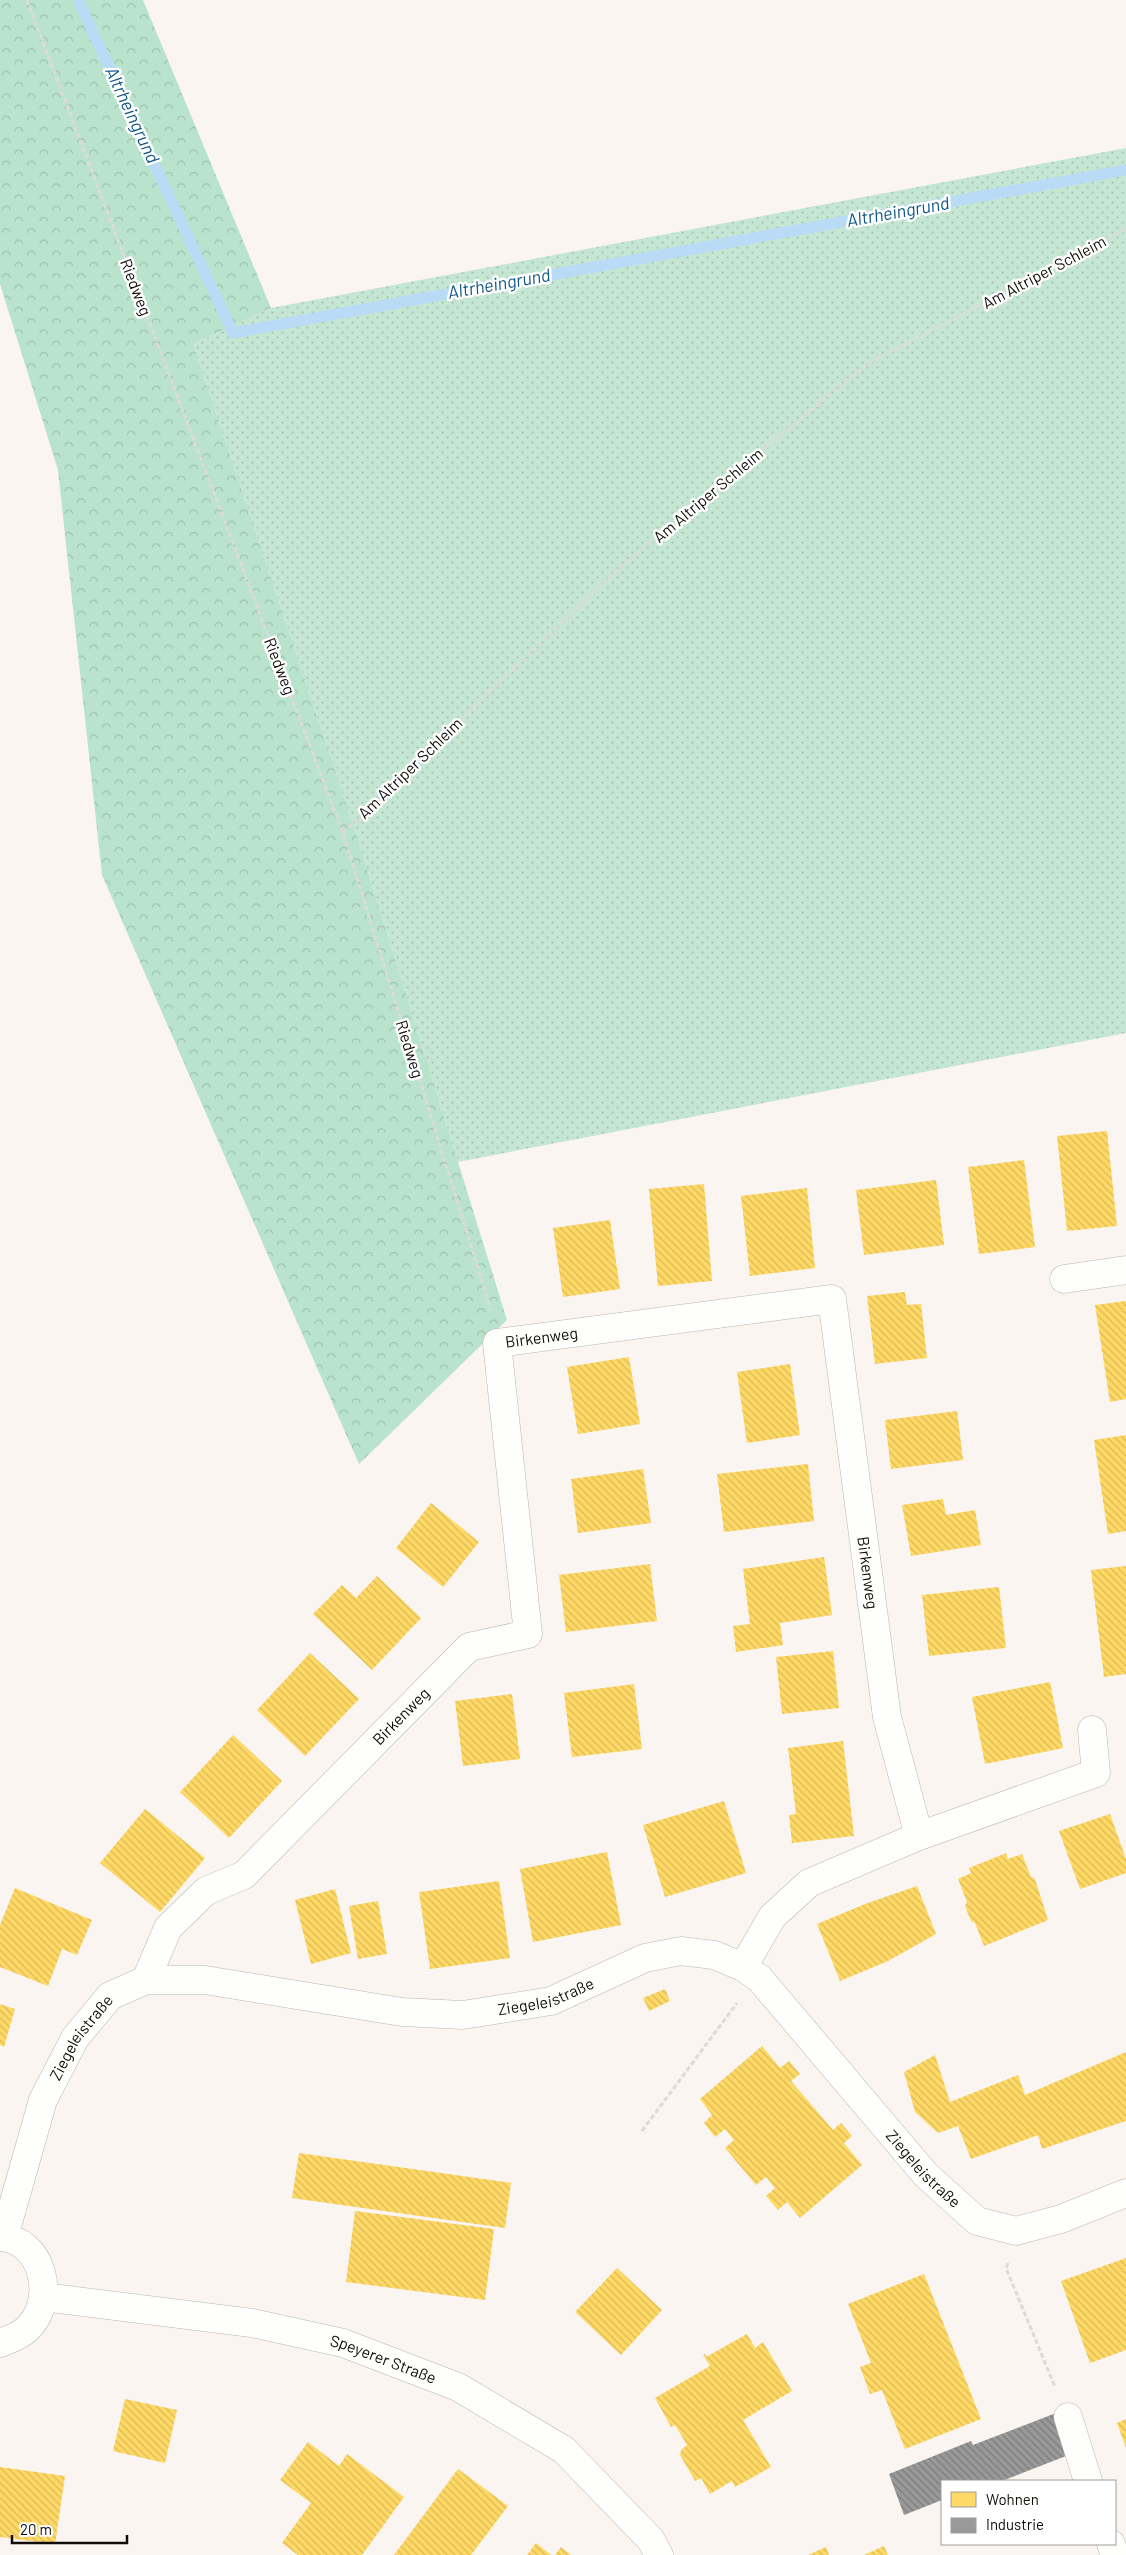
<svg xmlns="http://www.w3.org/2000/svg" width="1126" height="2555" viewBox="0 0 1126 2555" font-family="Barlow,sans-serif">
<defs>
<pattern id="green-dots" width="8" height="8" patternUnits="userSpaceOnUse" patternTransform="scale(1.25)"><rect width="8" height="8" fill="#c5e6d3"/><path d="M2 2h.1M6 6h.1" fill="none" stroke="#a8c4b4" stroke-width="1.8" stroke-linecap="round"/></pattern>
<pattern id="forest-crowns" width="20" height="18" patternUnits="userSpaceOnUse" patternTransform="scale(1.25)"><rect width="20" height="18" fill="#b9e3cd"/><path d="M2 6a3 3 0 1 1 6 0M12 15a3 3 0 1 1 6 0" fill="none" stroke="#9ec2af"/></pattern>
<pattern id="homes-back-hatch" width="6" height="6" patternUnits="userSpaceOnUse" patternTransform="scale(1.25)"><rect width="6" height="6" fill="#ffd966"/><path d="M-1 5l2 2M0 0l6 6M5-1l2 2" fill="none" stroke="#dab957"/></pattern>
<pattern id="industry-back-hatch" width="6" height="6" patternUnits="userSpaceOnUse" patternTransform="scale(1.25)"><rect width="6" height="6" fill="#999"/><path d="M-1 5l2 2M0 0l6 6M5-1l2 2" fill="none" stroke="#7b7b7b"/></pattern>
</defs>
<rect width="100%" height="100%" fill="#faf5f0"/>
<polygon fill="url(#green-dots)" points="1126,148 1126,1033 458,1162 357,836 193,344 271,308"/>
<polygon fill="url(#forest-crowns)" points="0,0 143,0 271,308 193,344 357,836 507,1320 359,1464 102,875 58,470 0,284"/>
<g fill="url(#homes-back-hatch)">
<polygon points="1107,1131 1117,1226 1067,1231 1057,1136"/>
<polygon points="1024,1160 1035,1247 979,1254 968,1167"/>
<polygon points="936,1180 944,1245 864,1255 856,1190"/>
<polygon points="704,1184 712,1281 658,1286 649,1189"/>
<polygon points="807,1188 815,1268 750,1276 741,1196"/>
<polygon points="610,1220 620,1289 563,1297 553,1228"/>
<polygon points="905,1292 907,1305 921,1304 927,1358 875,1364 867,1296"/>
<polygon points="1126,1301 1126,1399 1110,1402 1095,1305"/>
<polygon points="629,1357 640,1424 578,1434 567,1367"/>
<polygon points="790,1364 800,1435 747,1443 737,1372"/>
<polygon points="957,1411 963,1460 891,1469 885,1420"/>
<polygon points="1126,1435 1126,1531 1108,1534 1094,1440"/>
<polygon points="808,1464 814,1521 724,1532 717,1474"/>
<polygon points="643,1469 651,1523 578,1533 571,1479"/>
<polygon points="943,1499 946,1515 975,1510 981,1545 911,1556 902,1505"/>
<polygon points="431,1503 479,1542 443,1587 396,1548"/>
<polygon points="824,1557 832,1615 780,1623 783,1645 736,1652 733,1626 750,1624 743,1569"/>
<polygon points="650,1564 657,1621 566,1632 559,1575"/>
<polygon points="1126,1566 1126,1674 1104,1677 1091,1570"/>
<polygon points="377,1576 421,1618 372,1670 313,1614 342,1585 356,1598"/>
<polygon points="999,1587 1006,1648 929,1656 922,1595"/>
<polygon points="833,1651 839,1708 782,1714 776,1657"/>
<polygon points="310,1653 359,1699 305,1756 257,1710"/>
<polygon points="1050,1682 1063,1748 985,1764 972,1697"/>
<polygon points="634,1684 642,1749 572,1757 564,1693"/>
<polygon points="512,1694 520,1759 463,1766 455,1701"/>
<polygon points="233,1735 282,1781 229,1838 180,1792"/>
<polygon points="843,1741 854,1836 792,1843 789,1815 796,1814 788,1748"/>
<polygon points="724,1801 746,1873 665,1897 643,1825"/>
<polygon points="145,1809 205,1858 160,1912 100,1863"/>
<polygon points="1110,1814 1126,1859 1126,1873 1080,1889 1059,1831"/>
<polygon points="607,1852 621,1925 533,1942 520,1869"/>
<polygon points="1006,1853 1008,1859 1022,1854 1031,1877 1035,1879 1048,1920 984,1946 975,1923 971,1921 965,1906 967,1902 958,1879 971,1873 969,1868"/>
<polygon points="499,1881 510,1958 430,1969 419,1892"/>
<polygon points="917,1886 936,1934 888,1961 840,1981 817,1924 865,1904"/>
<polygon points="15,1888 92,1920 77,1955 62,1949 48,1986 0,1967 0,1925"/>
<polygon points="335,1889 351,1953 311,1964 295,1900"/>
<polygon points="378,1901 387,1954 358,1959 349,1906"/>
<polygon points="665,1989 670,2001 649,2011 643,1998"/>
<polygon points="0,2004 15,2009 4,2047 0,2045"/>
<polygon points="762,2046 780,2068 789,2061 800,2074 791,2081 833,2130 841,2123 852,2136 844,2143 862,2165 800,2218 787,2202 778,2210 766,2196 775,2188 766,2177 756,2185 725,2148 734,2140 725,2129 715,2137 704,2123 712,2115 700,2099"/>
<polygon points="1126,2052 1126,2121 1042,2149 1038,2135 971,2159 958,2126 938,2133 915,2112 904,2072 935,2055 950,2102 1018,2075 1025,2095"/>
<polygon points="299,2153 511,2183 505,2228 292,2198"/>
<polygon points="355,2211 494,2229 485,2300 346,2282"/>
<polygon points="1126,2258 1126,2350 1090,2363 1061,2281"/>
<polygon points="617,2268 662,2310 621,2355 575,2312"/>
<polygon points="924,2274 981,2419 905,2449 882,2390 870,2394 860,2367 871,2363 848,2304"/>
<polygon points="747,2334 755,2348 763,2342 792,2391 743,2420 771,2467 735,2487 732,2481 710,2494 701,2478 695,2481 680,2455 681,2450 687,2445 675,2425 671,2427 655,2398 710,2366 703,2355 705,2354 706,2357"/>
<polygon points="125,2399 177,2410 165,2463 113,2451"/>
<polygon points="1126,2419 1126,2448 1117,2423"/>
<polygon points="308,2442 339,2466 347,2454 404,2497 362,2555 298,2555 282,2543 311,2503 280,2480"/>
<polygon points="0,2467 65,2476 55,2544 0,2537"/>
<polygon points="458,2469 508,2506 471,2555 394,2555"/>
<polygon points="536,2543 551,2555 527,2555"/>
<polygon points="884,2546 888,2555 864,2555"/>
<polygon points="561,2547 571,2555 555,2555"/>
<polygon points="826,2547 829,2555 808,2555"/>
</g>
<polygon fill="url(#industry-back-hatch)" points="1056,2413 1071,2454 1002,2481 942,2481 942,2500 904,2515 889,2474 971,2441 973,2445"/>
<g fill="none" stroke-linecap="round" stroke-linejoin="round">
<polyline stroke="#badbf6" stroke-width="11" points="78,0 233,333 1126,170"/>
<defs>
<g id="street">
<polyline points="1064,1279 1126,1270"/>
<polyline points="919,1836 1096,1773 1092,1730"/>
<path id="s1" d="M146,1980L168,1928L206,1891L244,1875L469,1647L528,1634L497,1343L832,1299L887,1717L919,1836L809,1883L772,1917L743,1967"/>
<path d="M0,2237C43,2240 56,2297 30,2326C22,2335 11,2339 0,2343"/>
<path id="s2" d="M4,2237L43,2100L75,2038L110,1996L146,1980H205L402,2012L463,2015L551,2001L645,1958L681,1951L714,1955L743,1967L760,1979L926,2175L977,2221L1016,2231L1061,2219L1126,2193"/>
<path id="s3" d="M44,2297L252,2323L343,2343L458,2387L564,2450L651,2540L659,2555"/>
<polyline points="1068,2417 1088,2481"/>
<polyline points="1111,2544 1115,2555"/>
</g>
</defs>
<use href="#street" stroke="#bab6b1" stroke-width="29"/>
<g stroke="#dcdbd9" stroke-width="3" stroke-dasharray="5 2.5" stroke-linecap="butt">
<polyline points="27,0 343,833 491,1310"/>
<polyline points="343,833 610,576 867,364 1126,229"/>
<polyline points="642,2131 737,2003"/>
<polyline points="1008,2263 1006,2268 1055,2387"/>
</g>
<use href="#street" stroke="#fefefd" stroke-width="28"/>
</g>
<g text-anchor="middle" stroke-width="5" stroke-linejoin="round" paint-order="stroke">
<g font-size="16" fill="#100d09" stroke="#fff">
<text transform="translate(1044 272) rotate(-28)" y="6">Am Altriper Schleim</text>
<text transform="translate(136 287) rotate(69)" y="6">Riedweg</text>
<text transform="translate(708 495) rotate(-40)" y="6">Am Altriper Schleim</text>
<text transform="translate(280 666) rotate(69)" y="6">Riedweg</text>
<text transform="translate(410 768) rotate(-44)" y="6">Am Altriper Schleim</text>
<text transform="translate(410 1049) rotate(73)" y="6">Riedweg</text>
<text dy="6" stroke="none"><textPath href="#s1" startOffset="869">Birkenweg</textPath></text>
<text dy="6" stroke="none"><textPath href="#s1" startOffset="1438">Birkenweg</textPath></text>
<text dy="6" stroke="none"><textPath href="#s1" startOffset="374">Birkenweg</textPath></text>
<text dy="6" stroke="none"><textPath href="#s2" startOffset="711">Ziegeleistraße</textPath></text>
<text dy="6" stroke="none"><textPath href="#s2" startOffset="216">Ziegeleistraße</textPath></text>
<text dy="6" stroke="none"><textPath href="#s2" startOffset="1191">Ziegeleistraße</textPath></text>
<text dy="6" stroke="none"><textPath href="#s3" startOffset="346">Speyerer Straße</textPath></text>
</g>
<g font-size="18" font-style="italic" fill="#0e5786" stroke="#fff">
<text transform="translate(132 115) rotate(65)" y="6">Altrheingrund</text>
<text transform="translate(898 212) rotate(-10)" y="6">Altrheingrund</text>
<text transform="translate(499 284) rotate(-10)" y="6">Altrheingrund</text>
</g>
</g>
<rect x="941" y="2480" width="175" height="65" fill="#ffffff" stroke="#9f9e9d"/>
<rect x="951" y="2492" width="25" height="15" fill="#ffd966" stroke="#9f9e9d"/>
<text x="986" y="2505" font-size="15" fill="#100d09">Wohnen</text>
<rect x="951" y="2518" width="25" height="15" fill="#999999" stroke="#9f9e9d"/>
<text x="986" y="2530" font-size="15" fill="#100d09">Industrie</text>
<path d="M12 2535v8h115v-8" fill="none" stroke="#100d09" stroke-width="2.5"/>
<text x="20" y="2535" font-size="15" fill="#100d09" stroke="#ffffff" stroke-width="4" paint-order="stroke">20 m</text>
</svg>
